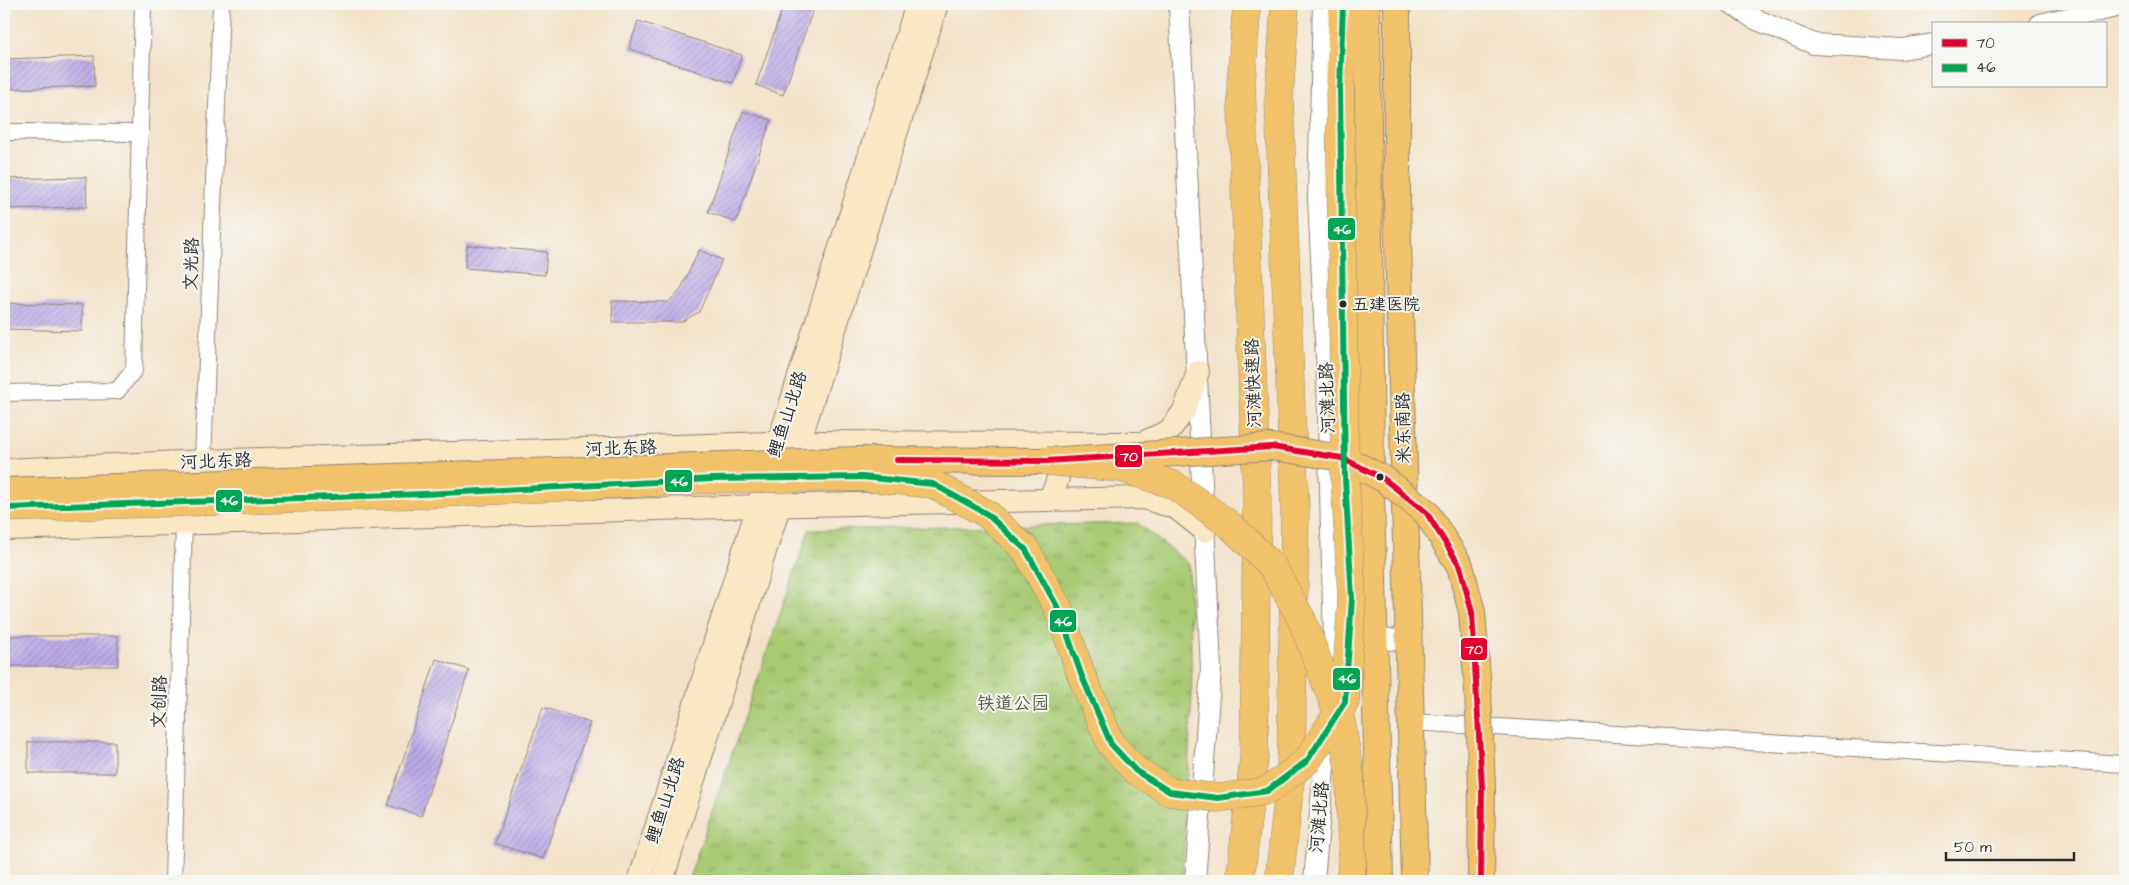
<svg xmlns="http://www.w3.org/2000/svg" width="2129" height="885" viewBox="0 0 2129 885" font-family="'Architects Daughter','LXGW WenKai TC',sans-serif">
<defs>
<pattern id="park-tufts" width="24" height="20" patternUnits="userSpaceOnUse" patternTransform="scale(1.25)"><rect width="24" height="20" fill="#a8ca73"/><path d="M3 7l-1-3M5 7V3M7 7l1-3M15 17l-1-3M17 17v-4M19 17l1-3" fill="none" stroke="#89a45f"/></pattern>
<pattern id="building-hatch" width="6" height="6" patternUnits="userSpaceOnUse" patternTransform="scale(1.25)"><rect width="6" height="6" fill="#bcaae8"/><path d="M-1 1l2-2M0 6l6-6M5 7l2-2" fill="none" stroke="#998bbc"/></pattern>
</defs>
<rect width="100%" height="100%" fill="#f6f6f2"/>
<filter id="ink" filterUnits="userSpaceOnUse"><feTurbulence type="fractalNoise" baseFrequency=".02" numOctaves="2"/><feDisplacementMap in="SourceGraphic" scale="10" xChannelSelector="R" yChannelSelector="G"/><feConvolveMatrix kernelMatrix="1 2 1 2 8 2 1 2 1" color-interpolation-filters="sRGB"/></filter>
<filter id="wash" filterUnits="userSpaceOnUse"><feTurbulence type="fractalNoise" baseFrequency=".0096" numOctaves="4" result="noise"/><feDisplacementMap in="SourceGraphic" scale="20" xChannelSelector="R" yChannelSelector="G"/><feGaussianBlur stdDeviation="1.12" result="paint"/><feColorMatrix in="noise" values="0 0 0 0 0 0 0 0 0 0 0 0 0 0 0 0 0 1.4 0 .05"/><feComposite in="paint" operator="in"/></filter>
<g filter="url(#wash)">
<rect width="100%" height="100%" fill="#f3e2c9"/>
<polygon fill="url(#park-tufts)" stroke="#6a7a4f" points="1137,523 1189,564 1192,695 1182,881 688,881 809,530"/>
<g id="blocks">
<g fill="url(#building-hatch)">
<polygon points="784,4 815,4 783,95 756,85"/>
<polygon points="638,21 742,55 733,83 629,49"/>
<polygon points="94,56 95,86 4,89 4,59"/>
<polygon points="743,111 771,120 736,222 708,212"/>
<polygon points="86,177 87,207 4,209 4,179"/>
<polygon points="467,245 547,252 545,275 465,268"/>
<polygon points="699,250 722,260 699,312 681,322 613,322 612,301 668,302 680,291"/>
<polygon points="4,303 82,305 82,331 4,329"/>
<rect x="4" y="636" width="114" height="30"/>
<polygon points="436,659 469,670 421,816 388,805"/>
<polygon points="543,707 590,723 543,859 495,843"/>
<rect x="28" y="742" width="87" height="31"/>
</g>
</g>
</g>
<g filter="url(#ink)">
<use href="#blocks" fill-opacity="0" stroke="#8f867a" stroke-width="1"/>
<g fill="none" stroke-linecap="round" stroke-linejoin="round">
<defs>
<g id="minor">
<polyline points="4,132 140,133"/>
<polyline points="4,393 117,391 134,370 143,4"/>
<polyline points="200,471 203,461 221,4"/>
<polyline points="1411,722 2125,764"/>
<polyline points="173,881 184,524 188,513"/>
</g>
<g id="tertiary">
<polyline points="1179,4 1211,669 1195,881"/>
<polyline points="1323,4 1318,198 1327,377 1334,642 1330,687"/>
<polyline points="1732,4 1755,19 1814,44 1902,49 1933,44"/>
<polyline points="2040,24 2125,5"/>
<polyline points="1361,641 1408,639"/>
<polyline points="1314,881 1327,734"/>
</g>
<g id="secondary">
<polyline points="774,456 917,4"/>
<polyline points="795,456 937,4"/>
<polyline points="4,470 203,461 799,442 1142,443 1169,431 1184,411 1198,372"/>
<path d="M1049,499C1059,481 1064,465 1053,446"/>
<polyline points="4,529 758,506 1144,498 1176,508 1205,531"/>
<polyline points="639,881 762,493"/>
<polyline points="662,881 784,491"/>
</g>
<g id="primary">
<polyline points="1367,4 1371,492 1380,881"/>
<polyline points="1397,4 1397,203 1415,881"/>
</g>
<g id="trunk">
<polyline points="1340,89 1343,4"/>
<polyline points="1240,881 1254,758 1257,498 1241,84 1247,4"/>
<polyline points="1279,881 1291,772 1295,512 1279,99 1285,4"/>
</g>
</defs>
<use href="#minor" stroke="#8f867a" stroke-width="18"/>
<use href="#tertiary" stroke="#8f867a" stroke-width="22"/>
<use href="#secondary" stroke="#8f867a" stroke-width="24"/>
<use href="#primary" stroke="#8f867a" stroke-width="28"/>
<use href="#trunk" stroke="#8f867a" stroke-width="29"/>
<use href="#minor" stroke="#fff" stroke-width="16"/>
<use href="#tertiary" stroke="#fff" stroke-width="20"/>
<use href="#secondary" stroke="#fae7c3" stroke-width="22"/>
<use href="#primary" stroke="#f2c26a" stroke-width="26"/>
<use href="#trunk" stroke="#f2c26a" stroke-width="28"/>
<defs>
<polyline id="primary-bridge" points="4,491 858,460 1046,461 1272,447 1342,458 1384,479 1426,512 1460,566 1472,612 1478,691 1482,787 1481,881"/>
<g id="trunk-bridge">
<polyline points="1046,461 1121,468 1174,485 1230,525 1272,566 1302,620 1341,722 1350,775 1352,865 1350,881"/>
<polyline points="4,508 424,494 712,479 862,477 933,484 987,514 1026,550 1059,610 1081,674 1111,744 1136,771 1170,792 1218,798 1267,791 1307,761 1345,702 1352,598 1345,478 1340,89"/>
</g>
</defs>
<use href="#primary-bridge" stroke="#8f867a" stroke-width="28" stroke-linecap="butt"/>
<use href="#trunk-bridge" stroke="#8f867a" stroke-width="29" stroke-linecap="butt"/>
<use href="#primary-bridge" stroke="#f2c26a" stroke-width="26"/>
<use href="#trunk-bridge" stroke="#f2c26a" stroke-width="28"/>
<defs>
<polyline id="bus-1" points="897,460 1046,461 1272,447 1342,458 1384,479 1426,512 1460,566 1472,612 1482,787 1481,881"/>
<polyline id="bus-2" points="4,508 424,494 712,479 862,477 933,484 987,514 1026,550 1059,610 1081,674 1111,744 1136,771 1170,792 1218,798 1267,791 1307,761 1345,702 1352,598 1345,478 1340,89 1343,4"/>
</defs>
<use href="#bus-1" stroke="#f6f6f2" stroke-width="10"/>
<use href="#bus-2" stroke="#f6f6f2" stroke-width="10"/>
<use href="#bus-1" stroke="#e4002b" stroke-width="6"/>
<use href="#bus-2" stroke="#00a651" stroke-width="6"/>
</g>
</g>
<g fill="#2b2b2b" stroke="#f6f6f2" stroke-width="2">
<circle cx="1343" cy="304" r="4.5"/>
<circle cx="1380" cy="477" r="4.5"/>
</g>
<g text-anchor="middle" stroke-width="4" stroke-linejoin="round" paint-order="stroke">
<g font-size="17" fill="#2b2b2b" stroke="#f6f6f2" text-anchor="start">
<text x="1352" y="310">五建医院</text>
</g>
<g font-size="18" fill="#2b2b2b" stroke="#f6f6f2">
<text transform="translate(191 264) rotate(-88)" y="6">文光路</text>
<text transform="translate(1253 383) rotate(-92)" y="6">河滩快速路</text>
<text transform="translate(1327 398) rotate(-92)" y="6">河滩北路</text>
<text transform="translate(787 414) rotate(-72)" y="6">鲤鱼山北路</text>
<text transform="translate(1403 428) rotate(-91)" y="6">米东南路</text>
<text transform="translate(621 448) rotate(-2)" y="6">河北东路</text>
<text transform="translate(216 461) rotate(-2)" y="6">河北东路</text>
<text transform="translate(159 702) rotate(-88)" y="6">文创路</text>
<text transform="translate(665 800) rotate(-72)" y="6">鲤鱼山北路</text>
<text transform="translate(1319 817) rotate(-85)" y="6">河滩北路</text>
</g>
<g font-size="18" fill="#505b41" stroke="#f6f6f2">
<text x="1013" y="709">铁道公园</text>
</g>
</g>
<g stroke="#f6f6f2" stroke-width="2">
<rect x="1327" y="217" width="29" height="24" rx="5" fill="#00a651"/>
<rect x="1114" y="444" width="29" height="24" rx="5" fill="#e4002b"/>
<rect x="664" y="469" width="29" height="24" rx="5" fill="#00a651"/>
<rect x="215" y="489" width="28" height="24" rx="5" fill="#00a651"/>
<rect x="1049" y="609" width="28" height="24" rx="5" fill="#00a651"/>
<rect x="1460" y="637" width="28" height="24" rx="5" fill="#e4002b"/>
<rect x="1332" y="667" width="29" height="24" rx="5" fill="#00a651"/>
</g>
<g font-size="14" text-anchor="middle" font-weight="bold" fill="#fff">
<text x="1342" y="234">46</text>
<text x="1129" y="461">70</text>
<text x="679" y="486">46</text>
<text x="229" y="505">46</text>
<text x="1063" y="626">46</text>
<text x="1474" y="654">70</text>
<text x="1347" y="683">46</text>
</g>
<rect width="2129" height="885" fill="none" stroke="#f6f6f2" stroke-width="20"/>
<rect x="1932" y="22" width="175" height="65" fill="#f6f6f2" stroke="#a5a5a2"/>
<rect x="1942" y="39" width="25" height="8" fill="#e4002b" stroke="#a5a5a2"/>
<text x="1976" y="48" font-size="15" fill="#2b2b2b">70</text>
<rect x="1942" y="64" width="25" height="8" fill="#00a651" stroke="#a5a5a2"/>
<text x="1976" y="72" font-size="15" fill="#2b2b2b">46</text>
<path d="M1946 852v8h128v-8" fill="none" stroke="#2b2b2b" stroke-width="2.5"/>
<text x="1954" y="852" font-size="15" fill="#2b2b2b" stroke="#f6f6f2" stroke-width="4" paint-order="stroke">50 m</text>
</svg>
